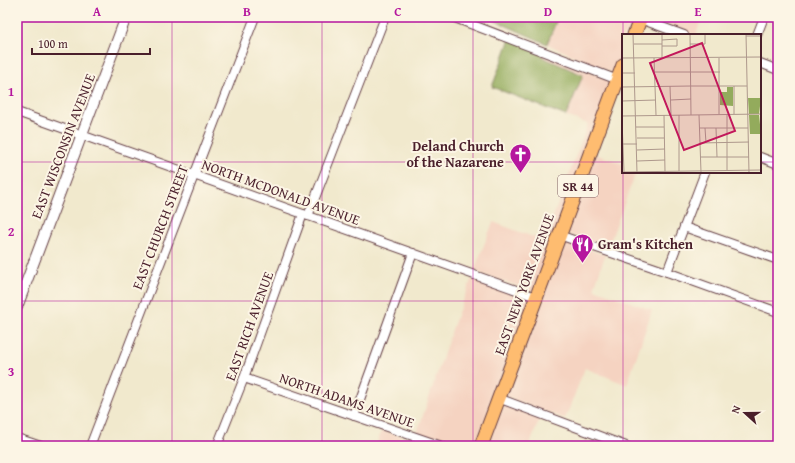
<svg xmlns="http://www.w3.org/2000/svg" width="795" height="463" viewBox="0 0 795 463" font-family="'Gentium Book Plus',serif">
<rect width="100%" height="100%" fill="#fcf5e5"/>
<filter id="ink" filterUnits="userSpaceOnUse"><feTurbulence type="fractalNoise" baseFrequency=".025" numOctaves="2"/><feDisplacementMap in="SourceGraphic" scale="8" xChannelSelector="R" yChannelSelector="G"/><feConvolveMatrix kernelMatrix="1 2 1 2 8 2 1 2 1" color-interpolation-filters="sRGB"/></filter>
<filter id="wash" filterUnits="userSpaceOnUse"><feTurbulence type="fractalNoise" baseFrequency=".012" numOctaves="4" result="noise"/><feDisplacementMap in="SourceGraphic" scale="16" xChannelSelector="R" yChannelSelector="G"/><feGaussianBlur stdDeviation="0.9" result="paint"/><feColorMatrix in="noise" values="0 0 0 0 0 0 0 0 0 0 0 0 0 0 0 0 0 1.4 0 .05"/><feComposite in="paint" operator="in"/></filter>
<g filter="url(#wash)">
<rect width="100%" height="100%" fill="#f1e9cd"/>
<g fill="#f5d3c1">
<polygon points="558,17 636,17 629,35 623,35 623,52 615,74 547,44"/>
<polygon points="646,17 702,17 696,35"/>
<polygon points="544,51 612,82 534,292 474,271 493,222 544,241 588,124 566,116 583,75 542,57"/>
<polygon points="595,154 623,164 623,172 636,172 608,247 565,233"/>
<polygon points="562,240 605,255 594,289 652,310 627,385 585,368 565,419 504,396"/>
<polygon points="472,278 531,299 476,446 455,446 417,433 456,318"/>
<polygon points="501,404 540,418 529,446 486,446"/>
<polygon points="382,430 430,446 376,446"/>
</g>
<g fill="#93ab5c" stroke="#6e6544">
<polygon points="487,17 558,17 547,44"/>
<polygon points="511,36 544,51 542,57 583,75 566,116 492,87"/>
</g>
</g>
<g filter="url(#ink)">
<g fill="none" stroke-linecap="round" stroke-linejoin="round">
<defs>
<g id="minor">
<polyline points="452,17 618,80"/>
<polyline points="640,19 684,35"/>
<polyline points="757,35 764,17"/>
<polyline points="760,63 778,70"/>
<polyline points="17,112 536,297"/>
<polyline points="760,157 778,164"/>
<polyline points="308,216 385,17"/>
<polyline points="684,227 778,260"/>
<polyline points="559,235 667,272 778,312"/>
<polyline points="667,272 705,172"/>
<polyline points="244,378 442,446"/>
<polyline points="498,398 626,446"/>
<polyline points="354,416 413,253"/>
<polyline points="17,438 41,446"/>
<polyline points="90,446 255,17"/>
<polyline points="217,446 244,378 303,214"/>
</g>
<polyline id="tertiary" points="17,307 126,17"/>
<g id="primary">
<polyline points="634,35 641,17"/>
<polyline points="481,446 623,65"/>
</g>
</defs>
<use href="#minor" stroke="#633d43" stroke-width="10"/>
<use href="#tertiary" stroke="#633d43" stroke-width="12"/>
<use href="#primary" stroke="#633d43" stroke-width="15"/>
<use href="#minor" stroke="#fff" stroke-width="8"/>
<use href="#tertiary" stroke="#fff" stroke-width="10"/>
<use href="#primary" stroke="#febc70" stroke-width="13"/>
</g>
</g>
<path fill="none" stroke="#b5179e" stroke-width="1" stroke-opacity="0.55" d="M172,17V446M322,17V446M473,17V446M623,17V446M17,162H623M760,162H778M17,301H778"/>
<defs>
<symbol id="church-pin" viewBox="-11 -11 22 30"><path d="M0 17L-7.5 6A9.5 9.5 0 1 1 7.5 6Z" fill="#b5179e" stroke="#fcf5e5"/><path d="M-1.2-6h2.4v3.5h3.3v2.4h-3.3V6h-2.4V-.1h-3.3v-2.4h3.3Z" fill="#fff"/></symbol>
<symbol id="restaurant-pin" viewBox="-11 -11 22 30"><path d="M0 17L-7.5 6A9.5 9.5 0 1 1 7.5 6Z" fill="#b5179e" stroke="#fcf5e5"/><path d="M-5-6h1v4h1v-4h1v4h1v-4h1v5L-1.5 .5V6h-2V.5L-5-1ZM5-6V6H3V1.5H1.5Q1.5-4 5-6Z" fill="#fff"/></symbol>
</defs>
<g fill-rule="evenodd">
<use href="#church-pin" x="508" y="142" width="25" height="34"/>
<use href="#restaurant-pin" x="570" y="232" width="25" height="34"/>
</g>
<g text-anchor="middle" stroke-width="4" stroke-linejoin="round" paint-order="stroke">
<rect fill="#fcf5e5" stroke="#7f5f63" stroke-width="1" x="558" y="175" width="40" height="22" rx="3"/>
<g font-size="13" font-weight="bold" fill="#4a1f2b">
<text x="578" y="191">SR 44</text>
</g>
<g font-size="14" fill="#4a1f2b" stroke="#fcf5e5">
<text transform="translate(63 146) rotate(-69)" y="5">EAST WISCONSIN AVENUE</text>
<text transform="translate(281 192) rotate(20)" y="5">NORTH MCDONALD AVENUE</text>
<text transform="translate(160 227) rotate(-69)" y="5">EAST CHURCH STREET</text>
<text transform="translate(524 284) rotate(-70)" y="5">EAST NEW YORK AVENUE</text>
<text transform="translate(249 326) rotate(-70)" y="5">EAST RICH AVENUE</text>
<text transform="translate(347 400) rotate(19)" y="5">NORTH ADAMS AVENUE</text>
</g>
<g font-size="14" font-weight="bold" fill="#4a1f2b" stroke="#fcf5e5" text-anchor="end">
<text x="504" y="151">Deland Church<tspan x="504" dy="16">of the Nazarene</tspan></text>
<text x="598" y="249" text-anchor="start">Gram's Kitchen</text>
</g>
</g>
<g transform="translate(622 34)">
<rect width="139" height="139" fill="#f1e9cd"/>
<path d="M105,53H111V72L98,71V58H105ZM126,64H139L137,80H127ZM127,81H137L139,100H128Z" fill="#93ab5c"/>
<path fill="none" stroke="#ae988c" stroke-width="1" d="M11,0L15,139M40,0V24M68,0L69,81M124,0L127,139M124,2H139M40,6L55,5V12H40M12,10H40M68,10H83V0M0,24L139,23M32,24L34,81M32,38H98M0,39H13M48,52L49,81M69,52H125M112,52V80M0,53L69,52M49,66L69,65M0,67L34,66M97,80V24M42,81L43,138M57,81V137M77,81L79,138M105,81V137M0,82L139,80M0,86L2,138M14,93H42M78,94H126M83,94L84,109M94,94L95,123M15,104H42M78,109L127,108M0,110H15M15,116L43,115M78,123H127M15,127L43,126M0,138L139,136"/>
<path fill="#c2185b" fill-opacity="0.15" stroke="#c2185b" stroke-width="2" d="M80,9L113,97L62,116L28,29Z"/>
<rect width="139" height="139" fill="none" stroke="#4a1f2b" stroke-width="2"/>
</g>
<rect width="795" height="463" fill="none" stroke="#fcf5e5" stroke-width="44"/>
<g transform="translate(745 413) rotate(291)" stroke="#fcf5e5" stroke-width="3" paint-order="stroke">
<path d="M0-3L7 15L0 10L-7 15Z" fill="#4a1f2b"/>
<text y="-6" font-size="11" font-weight="bold" text-anchor="middle" fill="#4a1f2b">N</text>
</g>
<path d="M32 48v6h118v-6" fill="none" stroke="#4a1f2b" stroke-width="2"/>
<text x="38" y="48" font-size="12" fill="#4a1f2b" stroke="#fcf5e5" stroke-width="3" paint-order="stroke">100 m</text>
<rect x="22" y="22" width="751" height="419" fill="none" stroke="#b5179e" stroke-width="1.5"/>
<g font-size="13" text-anchor="middle" font-weight="bold" fill="#b5179e">
<text x="97" y="16">A</text>
<text x="247" y="16">B</text>
<text x="398" y="16">C</text>
<text x="548" y="16">D</text>
<text x="698" y="16">E</text>
<text x="11" y="96">1</text>
<text x="11" y="236">2</text>
<text x="11" y="376">3</text>
</g>
</svg>
